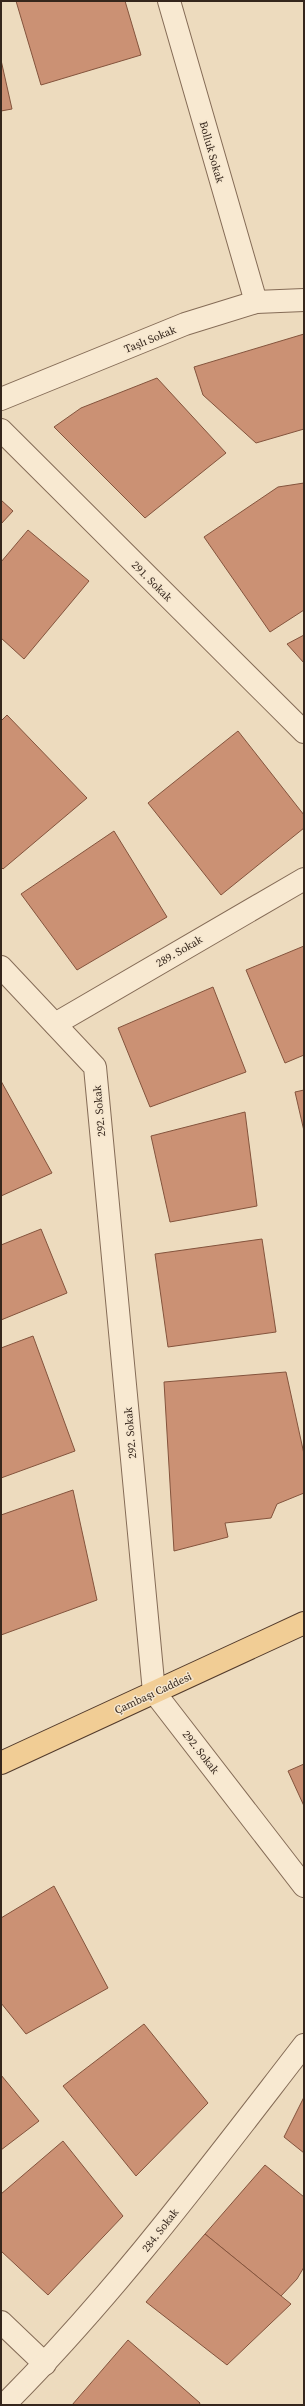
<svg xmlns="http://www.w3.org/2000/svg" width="305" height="2406" viewBox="0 0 305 2406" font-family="'Source Serif 4',serif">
<rect width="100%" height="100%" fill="#eddbbe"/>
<g fill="#cb9174" stroke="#84543d">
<polygon points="16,1 125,1 141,55 41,85"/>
<polygon points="1,60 12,109 1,111"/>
<polygon points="304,334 304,429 256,443 203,395 194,367"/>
<polygon points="157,378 226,453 145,518 54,427 81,408"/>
<polygon points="304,483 304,610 270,632 204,537 278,487"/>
<polygon points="1,500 13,511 1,524"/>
<polygon points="28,530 89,581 24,659 1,638 1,562"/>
<polygon points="304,635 304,663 287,644"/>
<polygon points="7,715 87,798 3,869 1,867 1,721"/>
<polygon points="238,731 304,815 304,828 221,895 148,803"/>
<polygon points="114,831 167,917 77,970 21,894"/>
<polygon points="304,946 304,1055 285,1063 246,970"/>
<polygon points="213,987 246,1072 150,1107 118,1028"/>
<polygon points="1,1081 52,1173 1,1196"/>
<polygon points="304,1090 304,1131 295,1092"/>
<polygon points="245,1112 257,1206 170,1222 151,1136"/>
<polygon points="41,1229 67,1293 1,1320 1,1245"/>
<polygon points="262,1239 276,1332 168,1347 155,1254"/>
<polygon points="33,1336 75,1451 1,1478 1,1348"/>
<polygon points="286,1372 304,1454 304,1493 277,1504 271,1518 225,1523 228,1537 174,1551 164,1382"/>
<polygon points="73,1490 97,1600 1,1635 1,1515"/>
<polygon points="304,1764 304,1806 288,1771"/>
<polygon points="54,1886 108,1988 26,2034 1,2003 1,1918"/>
<polygon points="144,2024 208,2103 136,2176 63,2086"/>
<polygon points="1,2075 39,2121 1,2150"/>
<polygon points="304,2097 304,2153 284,2137"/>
<polygon points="63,2141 123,2216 48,2295 1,2251 1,2194"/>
<polygon points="265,2165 304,2197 304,2267 297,2279 281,2296 205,2234"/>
<polygon points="205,2234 291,2304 227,2365 146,2302"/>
<polygon points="128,2340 200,2403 199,2405 72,2405"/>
</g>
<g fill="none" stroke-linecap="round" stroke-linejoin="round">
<defs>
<g id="minor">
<polyline points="169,1 256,302"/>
<polyline points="1,399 185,324 256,302 304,300"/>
<polyline points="1,430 304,732"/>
<polyline points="1,967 95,1067 154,1692 304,1886"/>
<polyline points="55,1024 304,879"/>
<polyline points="1,2322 45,2364"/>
<path d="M4,2405C115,2294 208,2169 304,2045"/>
</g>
<polyline id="major" points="1,1763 304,1623"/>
</defs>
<use href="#minor" stroke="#856c57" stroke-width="24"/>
<use href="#major" stroke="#533b2c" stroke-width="24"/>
<use href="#minor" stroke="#f8e9d1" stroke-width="22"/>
<use href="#major" stroke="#f1cd95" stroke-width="22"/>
</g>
<g text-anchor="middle" stroke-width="3" stroke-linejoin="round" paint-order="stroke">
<g font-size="11" fill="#35261c" stroke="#f5e6ce">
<text transform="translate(212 152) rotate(74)" y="4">Bolluk Sokak</text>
<text transform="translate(150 339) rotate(-22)" y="4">Taşlı Sokak</text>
<text transform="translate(152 581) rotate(45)" y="4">291. Sokak</text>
<text transform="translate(179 951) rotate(-30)" y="4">289. Sokak</text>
<text transform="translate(99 1111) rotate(-95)" y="4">292. Sokak</text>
<text transform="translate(130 1433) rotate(-95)" y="4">292. Sokak</text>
<text transform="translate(153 1693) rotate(-25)" y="4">Çambaşı Caddesi</text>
<text transform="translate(201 1752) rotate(52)" y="4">292. Sokak</text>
<text transform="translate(160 2230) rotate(-52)" y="4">284. Sokak</text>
</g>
</g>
<rect width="305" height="2406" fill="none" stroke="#35261c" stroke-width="4"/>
</svg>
